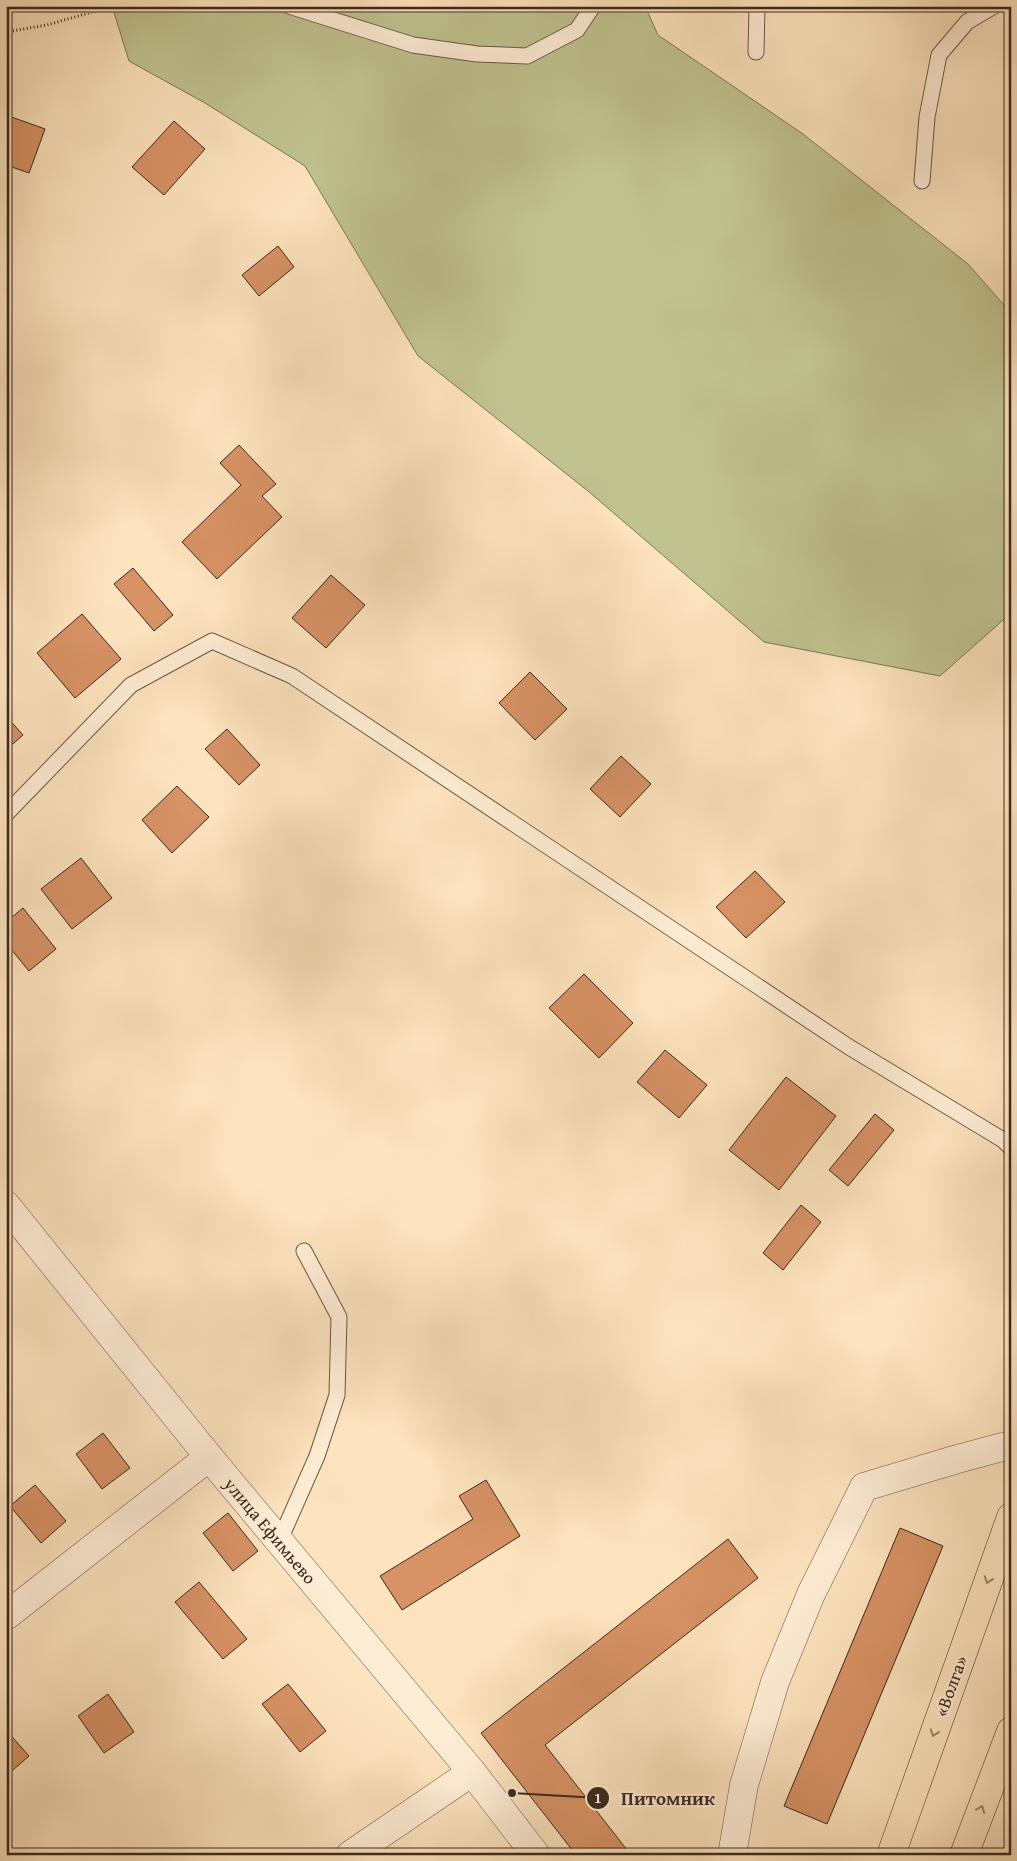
<svg xmlns="http://www.w3.org/2000/svg" width="1017" height="1861" viewBox="0 0 1017 1861" font-family="'Gentium Book Plus',serif">
<rect width="100%" height="100%" fill="#fde3be"/>
<filter id="stains"><feTurbulence type="fractalNoise" baseFrequency=".004" numOctaves="4"/><feColorMatrix values="0 0 0 0 .2 0 0 0 0 .09 0 0 0 0 .02 0 0 0 .5 -.17"/></filter>
<radialGradient id="worn" r=".72"><stop offset=".6" stop-color="#630" stop-opacity="0"/><stop offset="1" stop-color="#630" stop-opacity=".3"/></radialGradient>
<polygon fill="#c0c390" stroke="#7e7657" points="112,6 645,6 658,35 803,134 968,264 1011,313 1011,613 940,676 764,642 588,491 418,356 305,166 205,103 129,61"/>
<g fill="#d79265" stroke="#3b281e">
<polygon points="6,115 45,129 29,173 6,165"/>
<polygon points="174,121 205,149 164,195 132,167"/>
<polygon points="278,246 294,267 259,296 242,275"/>
<polygon points="239,445 276,484 262,496 282,517 217,579 182,542 241,485 220,463"/>
<polygon points="133,568 173,615 154,631 114,584"/>
<polygon points="331,575 365,605 326,648 292,618"/>
<polygon points="82,614 121,659 75,698 37,653"/>
<polygon points="530,672 567,709 535,740 499,703"/>
<polygon points="6,716 23,735 6,750"/>
<polygon points="227,729 260,765 239,785 205,749"/>
<polygon points="621,756 651,784 620,817 590,789"/>
<polygon points="177,786 209,817 172,853 142,820"/>
<polygon points="81,858 112,898 72,929 41,889"/>
<polygon points="755,871 785,902 746,938 716,907"/>
<polygon points="23,908 56,949 29,971 6,943 6,922"/>
<polygon points="584,974 633,1023 599,1058 549,1008"/>
<polygon points="665,1050 707,1085 679,1118 637,1082"/>
<polygon points="786,1077 836,1116 779,1190 729,1150"/>
<polygon points="875,1114 894,1130 848,1186 829,1170"/>
<polygon points="801,1205 821,1222 783,1270 763,1253"/>
<polygon points="103,1433 130,1468 102,1489 76,1454"/>
<polygon points="486,1480 520,1536 402,1610 380,1576 473,1519 459,1496"/>
<polygon points="35,1485 66,1521 41,1543 10,1506"/>
<polygon points="228,1513 258,1551 233,1571 203,1533"/>
<polygon points="900,1528 943,1546 827,1824 784,1806"/>
<polygon points="728,1539 758,1578 545,1745 631,1855 576,1855 481,1733"/>
<polygon points="199,1582 247,1639 223,1659 175,1602"/>
<polygon points="288,1684 326,1731 300,1752 262,1704"/>
<polygon points="108,1694 134,1732 104,1753 78,1716"/>
<polygon points="6,1730 29,1756 6,1776"/>
</g>
<g fill="none" stroke-linecap="round" stroke-linejoin="round">
<defs>
<g id="service">
<polyline points="289,6 413,45 477,54 527,56 577,30 593,6"/>
<polyline points="756,52 757,6"/>
<polyline points="922,181 927,117 939,55 967,22 994,6"/>
<polyline points="6,814 131,685 212,641 292,676 849,1047 1003,1140 1011,1148"/>
<polyline points="279,1542 317,1456 337,1395 339,1317 304,1251"/>
</g>
<g id="minor">
<polyline points="6,1205 209,1457 472,1772 536,1855"/>
<polyline points="6,1616 209,1457"/>
<polyline points="350,1855 472,1772"/>
<polyline points="732,1855 744,1785 775,1682 811,1594 864,1487 954,1460 1002,1447 1011,1447"/>
</g>
<g id="trunk">
<polyline points="891,1855 1011,1517"/>
<polyline points="964,1855 1011,1731"/>
</g>
</defs>
<use href="#service" stroke="#6c5746" stroke-width="17"/>
<use href="#minor" stroke="#6c5746" stroke-width="29"/>
<use href="#trunk" stroke="#3b281e" stroke-width="29"/>
<polyline stroke="#3b281e" stroke-width="3" stroke-dasharray="1 2.5" stroke-linecap="butt" points="6,32 47,25 113,6"/>
<use href="#service" stroke="#feedd5" stroke-width="15"/>
<use href="#minor" stroke="#feedd5" stroke-width="28"/>
<use href="#trunk" stroke="#fde3be" stroke-width="28"/>
</g>
<defs><path id="oneway-chevron" d="M-2-3.5L2.5 0L-2 3.5" fill="none" stroke-width="1.6" stroke-linecap="round" stroke-linejoin="round" transform="scale(1.25)"/></defs>
<g stroke="#9c866e">
<use href="#oneway-chevron" transform="translate(988 1580) rotate(110)"/>
<use href="#oneway-chevron" transform="translate(934 1733) rotate(110)"/>
<use href="#oneway-chevron" transform="translate(981 1809) rotate(-69)"/>
</g>
<g text-anchor="middle" stroke-width="4.5" stroke-linejoin="round" paint-order="stroke">
<g font-size="18" fill="#3b281e" stroke="#feedd5">
<text transform="translate(270 1531) rotate(50)" y="6">улица Ефимьево</text>
<text transform="translate(951 1686) rotate(-70)" y="6">«Волга»</text>
</g>
</g>
<path fill="none" stroke="#3b281e" stroke-width="2" d="M512 1793L598 1798"/>
<g fill="#3b281e" stroke="#feedd5" stroke-width="2">
<circle cx="512" cy="1793" r="5"/>
<circle cx="598" cy="1798" r="12"/>
</g>
<g font-size="15" text-anchor="middle" font-weight="bold" fill="#fff">
<text x="598" y="1803">1</text>
</g>
<g font-size="19" text-anchor="middle" font-weight="bold" fill="#3b281e" stroke="#feedd5" stroke-width="4.5" stroke-linejoin="round" paint-order="stroke">
<text x="668" y="1805">Питомник</text>
</g>
<rect width="1017" height="1861" fill="none" stroke="#fde3be" stroke-width="25"/>
<rect x="8" y="8" width="1002" height="1846" fill="none" stroke="#3b281e" stroke-width="2.5"/>
<rect x="12" y="12" width="992" height="1836" fill="none" stroke="#3b281e"/>
<rect width="100%" height="100%" filter="url(#stains)"/>
<rect width="100%" height="100%" fill="url(#worn)"/>
</svg>
